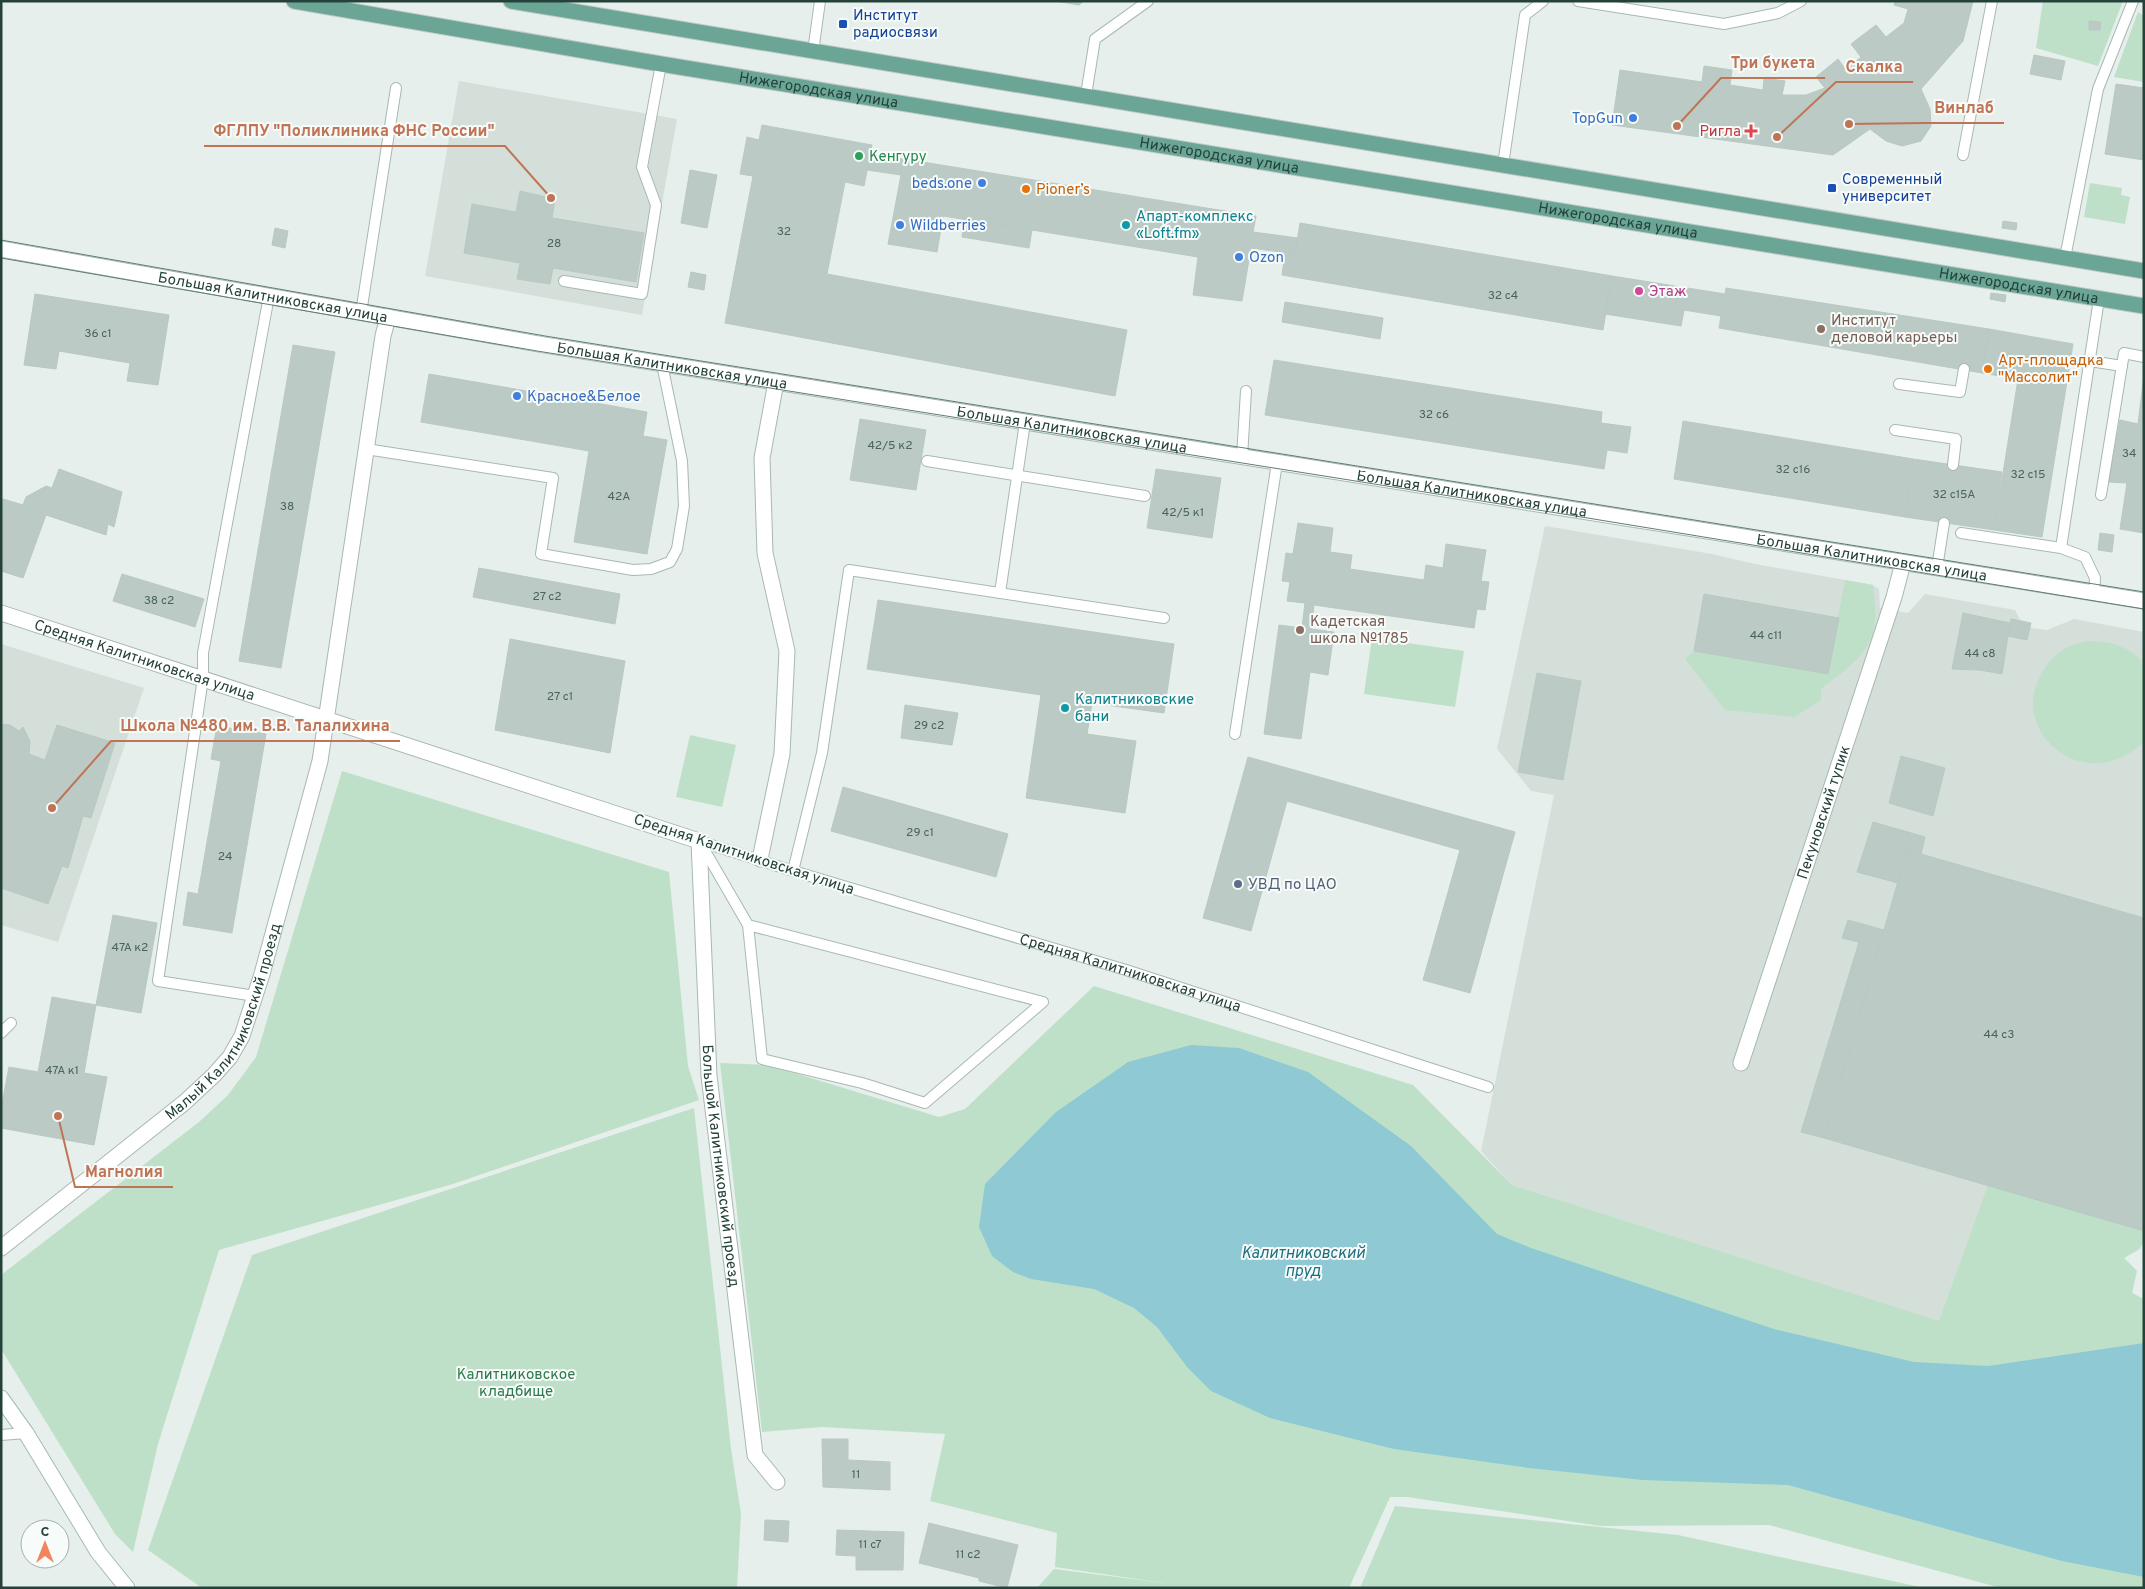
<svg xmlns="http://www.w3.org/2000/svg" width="2145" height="1589" viewBox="0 0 2145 1589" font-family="Overpass,sans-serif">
<rect width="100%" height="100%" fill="#e6efeb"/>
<g fill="#d4dfda">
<polygon points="459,81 677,119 642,315 425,276"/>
<polygon points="1545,526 1712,554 1755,564 1873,585 1879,589 1880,608 1908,613 1925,594 2015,610 2024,627 2047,630 2074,619 2144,632 2144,1242 2140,1249 2124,1258 2137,1271 1940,1322 1512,1185 1481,1151 1554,795 1531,791 1497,749"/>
<polygon points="1,644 144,688 58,942 1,925"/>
</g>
<g fill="#bfe0c8">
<polygon points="2043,1 2123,1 2098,66 2036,48"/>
<polygon points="2138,12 2144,16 2144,82 2114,77"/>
<polygon points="2090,183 2122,188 2121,195 2130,197 2125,224 2084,217"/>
<path d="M1845,580L1873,585C1874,598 1877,615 1874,628C1869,656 1841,673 1821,689V700L1794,717L1725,710L1685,659L1694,651L1827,674Z"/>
<polygon points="1372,638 1464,651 1455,707 1364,694"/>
<path d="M2086,641C2112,641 2125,645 2144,662V742C2084,799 2005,730 2043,671C2049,661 2058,652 2068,647C2074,644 2080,643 2086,641Z"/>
<polygon points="690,735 736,745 722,807 676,797"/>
<polygon points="342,771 669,872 688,1066 699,1100 453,1184 219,1250 158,1444 133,1552 115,1534 1,1349 1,1275 199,1122 228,1095 256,1057"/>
<path d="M1094,986L1413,1085L1512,1185L1939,1321L1988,1185L2144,1231C2144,1249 2139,1249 2124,1258L2137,1271L2132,1293L2144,1299V1588H2001L1769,1525L1601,1526L1407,1497H1390L1349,1588H1037L1054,1569L1164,1583L1055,1567L1057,1533L930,1501L945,1434L822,1427L762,1432L720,1063L768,1065L939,1117L965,1109Z"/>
<polygon points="694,1108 731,1449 741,1514 737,1588 202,1588 148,1550 252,1255"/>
<polygon points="1395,1506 1678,1535 1925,1588 1360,1588"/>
</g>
<polygon fill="#8ec9d4" points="1191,1045 1239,1048 1308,1072 1411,1146 1497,1234 1531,1248 1774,1329 1914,1362 1988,1366 2144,1343 2144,1577 2062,1561 1788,1485 1643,1480 1529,1468 1394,1449 1270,1418 1211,1391 1187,1367 1157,1327 1134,1308 1094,1289 1031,1279 1013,1272 992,1256 979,1227 985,1184 1056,1112 1128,1062"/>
<g fill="#bbcac4" stroke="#b8c9c2">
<polygon points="1055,1 1084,1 1079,5"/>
<polygon points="1895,1 1973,1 1963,41 1921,89 1930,109 1931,126 1921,141 1902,146 1886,141 1870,129 1833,155 1612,125 1620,70 1702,82 1704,66 1732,70 1730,85 1763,90 1764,78 1785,81 1782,95 1806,95 1825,88 1816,77 1838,59 1846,70 1861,57 1851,44 1876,25 1886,37 1904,23 1908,9 1894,5"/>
<polygon points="2089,21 2101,22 2100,30 2089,30"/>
<polygon points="2034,55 2065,61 2061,80 2030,74"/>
<polygon points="2116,84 2144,88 2144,160 2105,154"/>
<polygon points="762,125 872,145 864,186 845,182 827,274 1127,330 1115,396 725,323 753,176 740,174 747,137 759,140"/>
<polygon points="870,155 904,159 901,175 867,170"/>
<polygon points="904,159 1256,216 1253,232 1298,238 1295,254 1251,248 1242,301 1193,295 1198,257 1032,230 943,216 937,252 888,244"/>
<polygon points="690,170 717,175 707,228 681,223"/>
<polygon points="520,191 555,199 552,218 644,233 636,282 553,268 550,284 517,279 520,263 464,253 472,204 516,212"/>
<polygon points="964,219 1032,230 1029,248 962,237"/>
<polygon points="2003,221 2017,223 2016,230 2002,228"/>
<polygon points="1300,223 1612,276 1603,330 1282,275 1285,253 1295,254"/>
<polygon points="275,228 288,231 285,248 272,245"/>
<polygon points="691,272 706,275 704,290 688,287"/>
<polygon points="1612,276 1725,294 1726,288 1989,329 1982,373 1719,328 1721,316 1684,310 1681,326 1605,314"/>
<polygon points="1991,293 2006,295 2005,302 1990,299"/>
<polygon points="35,294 169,315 158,385 127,381 130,363 59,351 56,369 24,365"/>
<polygon points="1285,302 1383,318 1380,339 1282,322"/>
<polygon points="1989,329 2073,344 2042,537 1994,530 2018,379 1982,373"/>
<polygon points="293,345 335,352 281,668 239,661"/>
<polygon points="1274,360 1602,412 1601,423 1631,427 1627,453 1607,450 1604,469 1265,415"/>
<polygon points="429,374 647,412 643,436 667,440 647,554 574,542 589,451 421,422"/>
<polygon points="2144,375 2144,533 2120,529 2127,483 2109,482 2120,420 2138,424"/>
<polygon points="860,419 926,430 916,490 850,480"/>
<polygon points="1683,421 1913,459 1905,517 1674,479"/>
<polygon points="1913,459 2002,472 1994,530 1905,517"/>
<polygon points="59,469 122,492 114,527 108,524 106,535 46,515 23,578 1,571 1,507 3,499 23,505 26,497 46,486 52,488"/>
<polygon points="1156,469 1221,478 1212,538 1147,528"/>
<polygon points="1298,523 1333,528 1330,552 1352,555 1350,569 1424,580 1426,565 1443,568 1446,544 1486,550 1481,581 1489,582 1485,610 1477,609 1474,628 1314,605 1311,629 1334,632 1328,675 1310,672 1301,739 1264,734 1279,625 1302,628 1305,603 1287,601 1290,582 1282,581 1286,553 1293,554"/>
<polygon points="2100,533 2114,535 2112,552 2098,550"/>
<polygon points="479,568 620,594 615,624 473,597"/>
<polygon points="122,574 204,599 195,627 113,601"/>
<polygon points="1704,594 1839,618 1828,674 1694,651"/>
<polygon points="878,600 1174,644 1164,713 1092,703 1087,734 1136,741 1125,813 1026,798 1041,695 867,669"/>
<polygon points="1963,613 2010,623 2002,674 1980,670 1952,669"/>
<polygon points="2011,619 2031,623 2027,640 2008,636"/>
<polygon points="510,639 625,661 610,753 495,730"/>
<polygon points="1537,673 1581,681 1563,780 1518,772"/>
<polygon points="905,705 958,713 952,745 901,738"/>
<polygon points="1,724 10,725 19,731 23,727 30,741 29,754 45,760 57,725 115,743 91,818 83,816 68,868 62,866 48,904 1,888"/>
<polygon points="217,726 266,734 232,933 183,925 188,892 198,894 221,761 211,759"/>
<polygon points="1901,756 1945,768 1933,816 1889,803"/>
<polygon points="1248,757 1515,832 1470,993 1423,980 1460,850 1287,801 1251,931 1203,918"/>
<polygon points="843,787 1008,834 996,877 831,831"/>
<polygon points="1873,822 1925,837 1921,854 1907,850 1898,883 1857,872"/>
<polygon points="1907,850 2144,918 2144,1231 1824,1138"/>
<polygon points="113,915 157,923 141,1013 96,1005"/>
<polygon points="1848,920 1884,930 1824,1138 1801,1132 1859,942 1842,938"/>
<polygon points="52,997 96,1005 84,1073 107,1077 94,1145 1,1128 1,1109 9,1067 38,1072"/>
<polygon points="822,1439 848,1439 848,1460 890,1462 890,1490 823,1487"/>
<polygon points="765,1520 789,1521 788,1542 764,1540"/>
<polygon points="929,1523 1018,1545 1007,1588 979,1581 979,1578 919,1563"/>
<polygon points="837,1530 904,1532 903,1570 856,1570 856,1556 836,1555"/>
</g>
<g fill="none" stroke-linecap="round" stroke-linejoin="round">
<defs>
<g id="lane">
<polyline points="1578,1 1724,24 1778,13 1801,1"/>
<polyline points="813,52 820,1"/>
<polyline points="1086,95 1095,39 1148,1"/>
<polyline points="1963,155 1992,1"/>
<polyline points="1503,165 1525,15 1543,1"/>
<polyline points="2065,258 2098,89 2133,1"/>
<polyline points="564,281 642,294 656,205 642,167 661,64"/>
<polyline points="361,313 396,88"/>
<polyline points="2090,361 2122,366"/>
<polyline points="1899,384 1960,392 1964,369"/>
<polyline points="1895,430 1956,439 1953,465"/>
<polyline points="366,449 553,478 541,554 633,570 651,569 670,562 677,549 684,506 682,461 662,364"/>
<polyline points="1242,457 1246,391"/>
<polyline points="927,461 1145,496"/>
<polyline points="2101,495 2124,353 2144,357"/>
<polyline points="1961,533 2061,548"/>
<polyline points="1937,568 1944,523"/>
<polyline points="1000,593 1025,422"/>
<polyline points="2094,594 2095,578 2085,557 2061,548 2099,299"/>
<polyline points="1235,734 1277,463"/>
<path id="s1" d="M699,841L793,871L1126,970L1488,1087"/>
<polyline points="701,844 748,925 762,1059 862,1083 925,1103 1043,1002 748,925"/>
<polyline points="793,871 822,753 849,570 1164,618"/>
<polyline points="255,996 158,981 203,678 203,653 269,296"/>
<polyline points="1,1033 11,1023"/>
<polyline points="1,1435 26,1433"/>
</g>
<g id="street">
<path id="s2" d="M1,249L544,345L2144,601"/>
<path id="s3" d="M1,613L699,841L709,1076L755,1455L777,1482"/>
<polyline points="760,859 782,754 787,651 765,553 762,458 776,382"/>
<path id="s4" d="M1741,1063L1894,597L1903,563"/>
<path id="s5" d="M1,1248L185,1102L214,1075L230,1057L242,1036L262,974L320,761L383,336L388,317"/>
</g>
<polyline id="secondary" points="1,1398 26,1433 98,1552 127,1588"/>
<g id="primary">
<path id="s6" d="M294,1L661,64L2144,306"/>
<polyline points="511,1 2144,271"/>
</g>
</defs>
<use href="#lane" stroke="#a8b8b2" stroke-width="12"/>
<use href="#street" stroke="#a8b8b2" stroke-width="17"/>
<use href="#secondary" stroke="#a4bbb3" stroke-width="17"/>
<use href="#primary" stroke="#c2cac8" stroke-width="17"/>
<use href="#lane" stroke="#fff" stroke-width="10"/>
<use href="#street" stroke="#fff" stroke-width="15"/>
<use href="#secondary" stroke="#fff" stroke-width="15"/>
<use href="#primary" stroke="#6aa596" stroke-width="15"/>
<g stroke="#5f7d75" stroke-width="1">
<polyline points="1,240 545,336 2144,592"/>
<polyline points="1,258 537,351 1557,513 2144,609"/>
</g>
</g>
<g fill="#1a4fb4" stroke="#f7fbf9" stroke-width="2">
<rect x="838" y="19" width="10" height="10" rx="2.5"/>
<rect x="1827" y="183" width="10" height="10" rx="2.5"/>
</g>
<g fill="#3f7fe0" stroke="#f7fbf9" stroke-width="2">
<circle cx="1633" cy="118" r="5"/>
<circle cx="982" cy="183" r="5"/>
<circle cx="900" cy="225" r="5"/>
<circle cx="1239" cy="257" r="5"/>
<circle cx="517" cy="396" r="5"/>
</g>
<path fill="#e0444e" stroke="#f7fbf9" stroke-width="2" d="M1748.5 123.5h5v5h5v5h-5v5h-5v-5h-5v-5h5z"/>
<circle fill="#2e9e5b" stroke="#f7fbf9" stroke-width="2" cx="859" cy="156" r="5"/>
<g fill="#e8710a" stroke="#f7fbf9" stroke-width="2">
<circle cx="1026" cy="189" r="5"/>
<circle cx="1988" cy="369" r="5"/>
</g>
<g fill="#0f9aa8" stroke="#f7fbf9" stroke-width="2">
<circle cx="1126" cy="225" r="5"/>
<circle cx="1065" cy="708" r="5"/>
</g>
<circle fill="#d1479c" stroke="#f7fbf9" stroke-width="2" cx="1639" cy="291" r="5"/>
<g fill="#8d6e63" stroke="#f7fbf9" stroke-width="2">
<circle cx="1821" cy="329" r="5"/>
<circle cx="1300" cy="630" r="5"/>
</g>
<circle fill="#5c6f8a" stroke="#f7fbf9" stroke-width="2" cx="1238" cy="884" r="5"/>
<g text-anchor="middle" stroke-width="4" stroke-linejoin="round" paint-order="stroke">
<g font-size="12" fill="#4a645c">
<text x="784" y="235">32</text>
<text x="554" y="247">28</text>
<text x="1503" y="299">32 с4</text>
<text x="98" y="337">36 с1</text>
<text x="1434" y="418">32 с6</text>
<text x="890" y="449">42/5 к2</text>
<text x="2129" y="457">34</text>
<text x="1793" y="473">32 с16</text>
<text x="2028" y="478">32 с15</text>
<text x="1954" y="498">32 с15А</text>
<text x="619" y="500">42А</text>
<text x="287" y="510">38</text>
<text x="1183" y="516">42/5 к1</text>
<text x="547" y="600">27 с2</text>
<text x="159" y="604">38 с2</text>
<text x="1766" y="639">44 с11</text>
<text x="1980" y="657">44 с8</text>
<text x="560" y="700">27 с1</text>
<text x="929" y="729">29 с2</text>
<text x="920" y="836">29 с1</text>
<text x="225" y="860">24</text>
<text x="130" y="951">47А к2</text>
<text x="1999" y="1038">44 с3</text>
<text x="62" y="1074">47А к1</text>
<text x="856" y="1478">11</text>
<text x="870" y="1548">11 с7</text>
<text x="968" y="1558">11 с2</text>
</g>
<g font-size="15" fill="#164399" stroke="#f7fbf9" text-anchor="start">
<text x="853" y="20">Институт<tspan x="853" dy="17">радиосвязи</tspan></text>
<text x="1842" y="184">Современный<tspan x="1842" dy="17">университет</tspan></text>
</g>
<g font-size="15" fill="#24423a" stroke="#f7fbf9">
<text dy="5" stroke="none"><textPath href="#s6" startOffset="532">Нижегородская улица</textPath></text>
<text dy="5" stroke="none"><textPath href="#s6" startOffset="938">Нижегородская улица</textPath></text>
<text dy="5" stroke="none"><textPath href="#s6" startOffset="1342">Нижегородская улица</textPath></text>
<text dy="5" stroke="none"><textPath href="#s6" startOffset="1748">Нижегородская улица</textPath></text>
<text dy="5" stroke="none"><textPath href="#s2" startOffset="276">Большая Калитниковская улица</textPath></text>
<text dy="5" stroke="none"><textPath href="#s2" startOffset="681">Большая Калитниковская улица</textPath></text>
<text dy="5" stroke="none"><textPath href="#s2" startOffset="1086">Большая Калитниковская улица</textPath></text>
<text dy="5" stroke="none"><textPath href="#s2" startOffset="1491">Большая Калитниковская улица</textPath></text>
<text dy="5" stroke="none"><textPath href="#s2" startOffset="1896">Большая Калитниковская улица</textPath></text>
<text dy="5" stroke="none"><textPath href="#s3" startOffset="151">Средняя Калитниковская улица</textPath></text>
<text dy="5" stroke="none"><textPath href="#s4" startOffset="264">Пекуновский тупик</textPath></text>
<text transform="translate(744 854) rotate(18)" y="5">Средняя Калитниковская улица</text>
<text dy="5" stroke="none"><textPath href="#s1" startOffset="451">Средняя Калитниковская улица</textPath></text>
<text dy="5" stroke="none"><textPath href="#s5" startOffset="326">Малый Калитниковский проезд</textPath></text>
<text dy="5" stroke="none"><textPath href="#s3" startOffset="1060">Большой Калитниковский проезд</textPath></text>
</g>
<g font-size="15" fill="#366cbe" stroke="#f7fbf9" text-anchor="start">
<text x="1623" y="123" text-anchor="end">TopGun</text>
<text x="972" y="188" text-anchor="end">beds.one</text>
<text x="910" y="230">Wildberries</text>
<text x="1249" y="262">Ozon</text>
<text x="527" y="401">Красное&amp;Белое</text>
</g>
<g font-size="15" fill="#be3a42" stroke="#f7fbf9" text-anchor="end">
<text x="1741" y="136">Ригла</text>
</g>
<g font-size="15" fill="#27864d" stroke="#f7fbf9" text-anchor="start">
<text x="869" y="161">Кенгуру</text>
</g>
<g font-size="15" fill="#c56008" stroke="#f7fbf9" text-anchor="start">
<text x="1036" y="194">Pioner’s</text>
<text x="1998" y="365">Арт-площадка<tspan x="1998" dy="17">"Массолит"</tspan></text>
</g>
<g font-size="15" fill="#0d838f" stroke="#f7fbf9" text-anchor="start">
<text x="1136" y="221">Апарт-комплекс<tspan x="1136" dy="17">«Loft.fm»</tspan></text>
<text x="1075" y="704">Калитниковские<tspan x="1075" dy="17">бани</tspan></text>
</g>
<g font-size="15" fill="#b23c85" stroke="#f7fbf9" text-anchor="start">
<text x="1649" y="296">Этаж</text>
</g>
<g font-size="15" fill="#785e54" stroke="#f7fbf9" text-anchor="start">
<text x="1831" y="325">Институт<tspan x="1831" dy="17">деловой карьеры</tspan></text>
<text x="1310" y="626">Кадетская<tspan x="1310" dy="17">школа №1785</tspan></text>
</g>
<g font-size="15" fill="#4e5e75" stroke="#f7fbf9" text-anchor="start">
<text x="1248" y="889">УВД по ЦАО</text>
</g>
<g font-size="15" fill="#2d7a4b" stroke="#f7fbf9">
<text x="516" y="1379">Калитниковское<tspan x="516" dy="17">кладбище</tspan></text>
</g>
<g font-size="16" font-style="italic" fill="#1c6f80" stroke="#f7fbf9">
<text x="1303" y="1258">Калитниковский<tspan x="1303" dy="18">пруд</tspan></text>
</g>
</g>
<path fill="none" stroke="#c07456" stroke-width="2" d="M1677 126L1721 78H1825M1777 137L1836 82H1913M1849 124L1924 123H2004M551 198L505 146H204M52 808L111 741H400M58 1116L75 1187H173"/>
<g fill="#c07456" stroke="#f7fbf9" stroke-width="2">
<circle cx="1677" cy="126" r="5"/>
<circle cx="1777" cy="137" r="5"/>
<circle cx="1849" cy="124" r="5"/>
<circle cx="551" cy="198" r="5"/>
<circle cx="52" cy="808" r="5"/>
<circle cx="58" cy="1116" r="5"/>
</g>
<g font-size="16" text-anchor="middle" font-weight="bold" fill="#c07456" stroke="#f7fbf9" stroke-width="4" stroke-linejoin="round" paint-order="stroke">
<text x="1773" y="68">Три букета</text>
<text x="1874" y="72">Скалка</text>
<text x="1964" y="113">Винлаб</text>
<text x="354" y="136">ФГЛПУ "Поликлиника ФНС России"</text>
<text x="255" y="731">Школа №480 им. В.В. Талалихина</text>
<text x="124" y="1177">Магнолия</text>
</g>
<rect width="2145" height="1589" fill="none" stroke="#24423a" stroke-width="5"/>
<g transform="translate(45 1544)"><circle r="24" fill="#f7fbf9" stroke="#a3b1ad"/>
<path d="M0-4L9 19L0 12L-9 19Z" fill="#f4845f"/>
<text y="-8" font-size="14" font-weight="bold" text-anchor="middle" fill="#24423a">С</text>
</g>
</svg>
